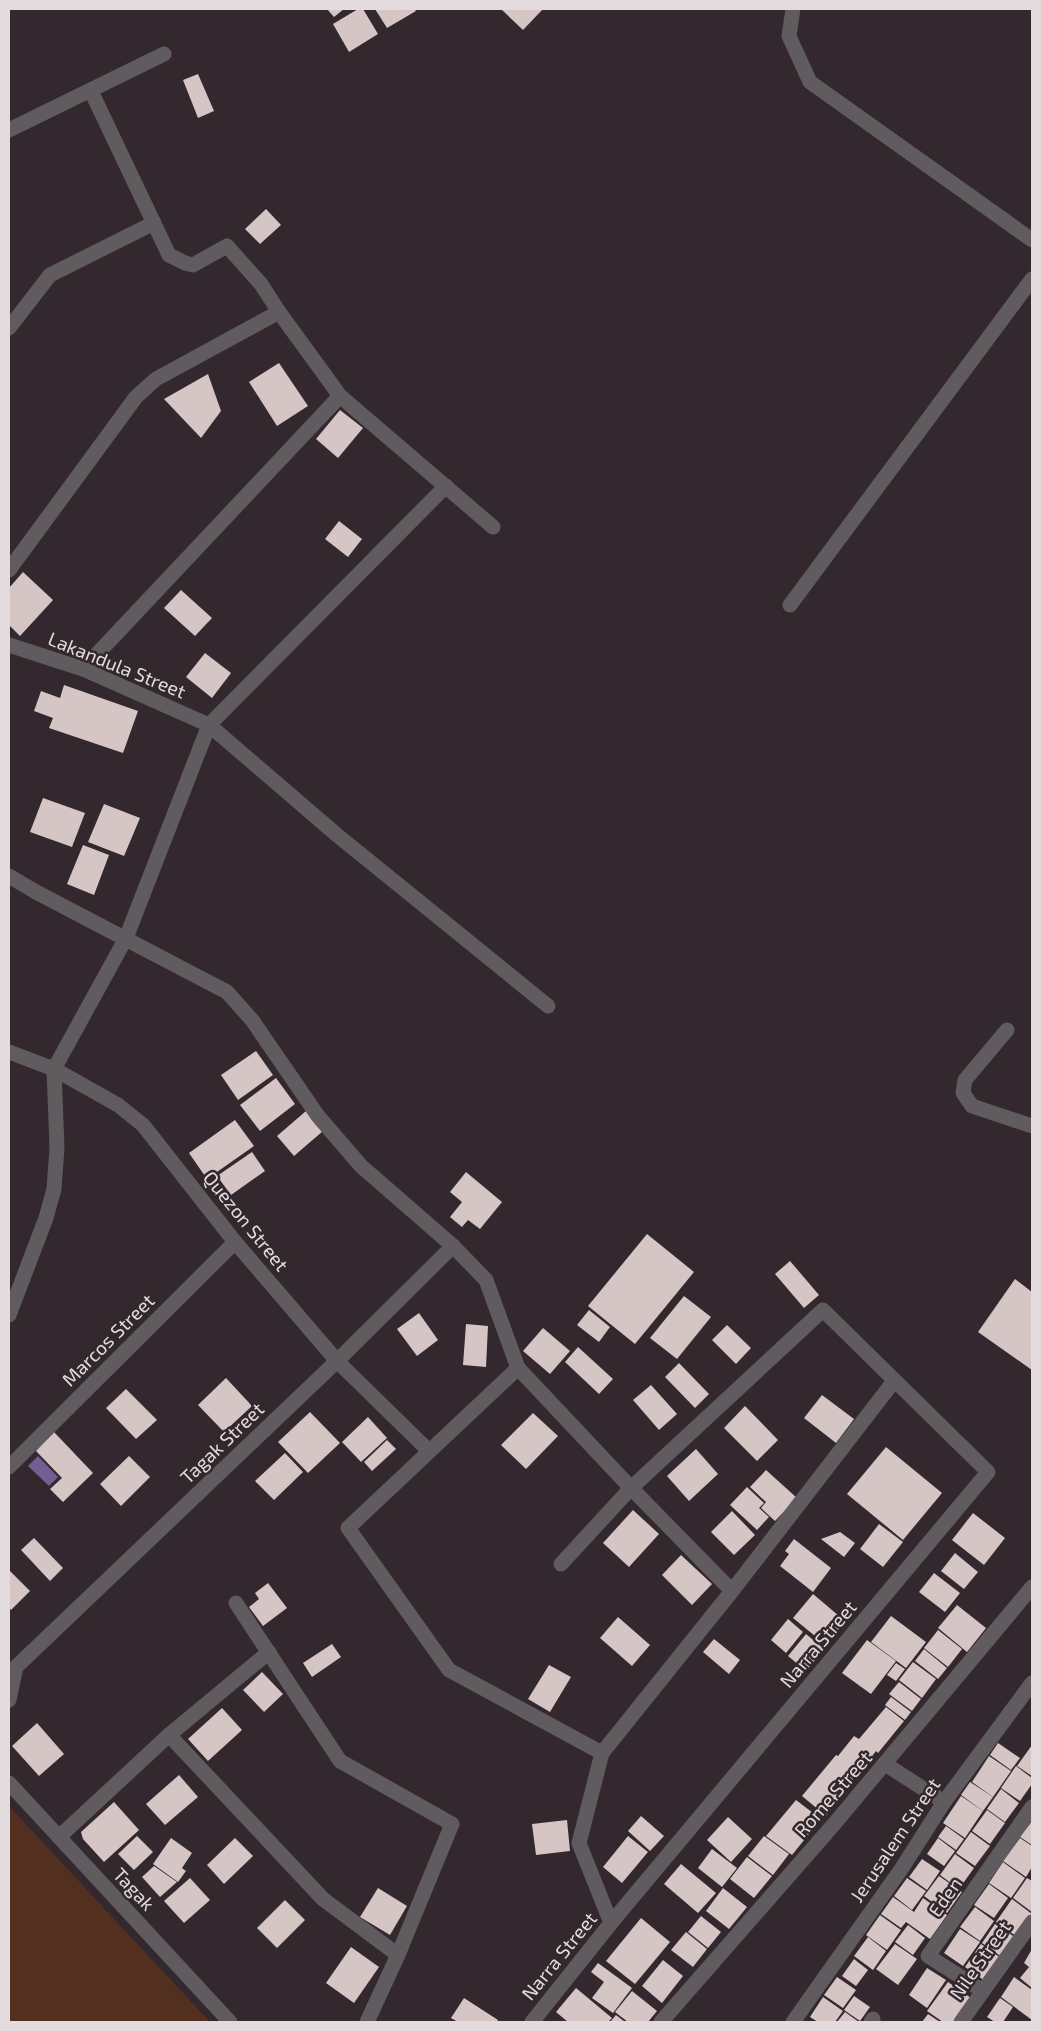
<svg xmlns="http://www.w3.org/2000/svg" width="1041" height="2031" viewBox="0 0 1041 2031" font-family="'Exo 2',sans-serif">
<rect width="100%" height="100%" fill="#33282d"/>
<polygon fill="#532f20" points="9,1806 210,2022 9,2022"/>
<polygon fill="#745e94" points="38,1456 58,1477 49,1486 28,1466"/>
<g fill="#d6c5c5">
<polygon points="327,9 344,9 334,17"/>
<polygon points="358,9 363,9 378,34 349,52 333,24"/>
<polygon points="375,9 414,9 416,11 387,28"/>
<polygon points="501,9 543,9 523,30"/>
<polygon points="198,74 214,111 198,118 183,80"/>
<polygon points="266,209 281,225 260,244 245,229"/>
<polygon points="279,363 308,406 277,426 249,382"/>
<polygon points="208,374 221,411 201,438 164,399"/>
<polygon points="340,410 363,428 338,458 316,439"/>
<polygon points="339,521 362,539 348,557 325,539"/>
<polygon points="23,572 53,600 20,636 9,625 9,588"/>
<polygon points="181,590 212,618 195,636 164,608"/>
<polygon points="205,653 231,673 212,698 186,677"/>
<polygon points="64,685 138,711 123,753 49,728 53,718 34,711 41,691 60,698"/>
<polygon points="43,798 85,813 72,847 30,832"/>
<polygon points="104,804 140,818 124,856 88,842"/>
<polygon points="83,845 109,855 94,895 67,884"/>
<polygon points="256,1051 273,1075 238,1100 221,1075"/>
<polygon points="276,1078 295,1104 260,1131 240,1105"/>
<polygon points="306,1111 323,1131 294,1156 277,1136"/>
<polygon points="235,1120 254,1146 207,1179 189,1153"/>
<polygon points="252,1152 265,1171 231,1195 217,1176"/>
<polygon points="466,1172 502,1202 480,1229 468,1220 462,1227 450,1217 462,1202 450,1192"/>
<polygon points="647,1234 694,1272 635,1344 588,1306"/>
<polygon points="790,1261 819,1295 804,1308 775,1274"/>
<polygon points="1015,1279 1032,1292 1032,1370 978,1332"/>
<polygon points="684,1296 711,1317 677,1359 650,1338"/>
<polygon points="589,1310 610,1327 599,1342 577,1325"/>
<polygon points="419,1313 438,1340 417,1356 397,1329"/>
<polygon points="466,1324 488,1326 486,1367 463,1365"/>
<polygon points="727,1325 751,1348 736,1364 712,1340"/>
<polygon points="543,1328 570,1351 550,1374 523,1351"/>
<polygon points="578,1347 613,1379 599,1394 565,1362"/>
<polygon points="679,1363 709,1394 695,1408 665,1377"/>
<polygon points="226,1378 252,1406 224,1432 198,1405"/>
<polygon points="651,1385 677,1414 659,1430 633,1400"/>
<polygon points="126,1389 157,1420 136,1439 106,1408"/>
<polygon points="822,1395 854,1419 836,1443 804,1418"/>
<polygon points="745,1406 778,1440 757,1461 724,1428"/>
<polygon points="310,1412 340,1443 308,1473 278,1442"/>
<polygon points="533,1413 558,1436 526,1469 501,1445"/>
<polygon points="368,1417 387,1438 361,1462 342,1442"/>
<polygon points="54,1432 93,1473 63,1502 50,1489 62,1478 36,1451"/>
<polygon points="387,1440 396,1449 372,1471 364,1462"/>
<polygon points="886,1447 942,1493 903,1540 847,1494"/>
<polygon points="696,1449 718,1474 689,1501 667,1476"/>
<polygon points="285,1453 303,1472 274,1500 255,1481"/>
<polygon points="129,1456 150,1477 121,1506 100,1484"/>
<polygon points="766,1470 797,1498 775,1521 761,1508 766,1502 750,1487"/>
<polygon points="747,1487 764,1503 759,1508 769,1517 757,1530 730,1505"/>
<polygon points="633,1510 659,1534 629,1567 603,1543"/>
<polygon points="732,1511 755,1535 734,1555 711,1532"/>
<polygon points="973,1513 1005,1538 984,1565 952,1540"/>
<polygon points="879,1524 903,1542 883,1567 860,1549"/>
<polygon points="840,1532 855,1543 844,1557 821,1539"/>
<polygon points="34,1538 63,1568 50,1581 21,1550"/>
<polygon points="794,1539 831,1568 813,1592 780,1566 789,1554 785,1551"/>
<polygon points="955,1553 978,1572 964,1589 941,1571"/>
<polygon points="681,1555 712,1584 692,1605 662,1575"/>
<polygon points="9,1570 30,1591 11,1610 9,1607"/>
<polygon points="934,1573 960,1593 945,1612 919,1592"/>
<polygon points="268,1583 287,1608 263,1626 249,1607 259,1599 255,1593"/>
<polygon points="813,1594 845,1621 826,1645 793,1618"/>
<polygon points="957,1605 986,1628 967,1652 938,1628"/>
<polygon points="891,1616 926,1642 906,1668 871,1642"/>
<polygon points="618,1617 650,1645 632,1666 600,1638"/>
<polygon points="788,1619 803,1632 786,1653 771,1640"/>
<polygon points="938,1630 962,1649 948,1667 924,1648"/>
<polygon points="806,1634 824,1649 806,1671 788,1656"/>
<polygon points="714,1639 740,1660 729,1674 703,1652"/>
<polygon points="867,1640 896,1661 871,1694 842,1673"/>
<polygon points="332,1644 341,1657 312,1677 303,1663"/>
<polygon points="924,1649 947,1668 938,1679 915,1661"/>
<polygon points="913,1662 936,1679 922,1698 899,1680"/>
<polygon points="896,1663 905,1669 896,1681 887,1675"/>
<polygon points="549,1665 571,1677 550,1712 528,1699"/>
<polygon points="262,1672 283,1694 264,1712 243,1690"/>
<polygon points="899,1682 921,1699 912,1711 889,1694"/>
<polygon points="891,1697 911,1712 905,1720 885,1705"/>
<polygon points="886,1707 904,1721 878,1753 876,1751 860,1772 859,1771 826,1816 802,1796 836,1755 838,1756 854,1736 859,1739"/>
<polygon points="222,1708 242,1730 208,1761 188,1739"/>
<polygon points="37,1723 64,1754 39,1776 12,1746"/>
<polygon points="998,1743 1020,1758 1011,1770 990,1755"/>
<polygon points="1032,1745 1032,1776 1017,1766"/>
<polygon points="989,1756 1011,1771 993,1797 972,1782"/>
<polygon points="1016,1766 1032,1778 1032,1784 1020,1801 1001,1788"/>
<polygon points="179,1775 198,1797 165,1825 146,1804"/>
<polygon points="970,1782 993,1797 983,1811 961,1795"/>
<polygon points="1001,1789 1019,1803 1005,1822 987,1809"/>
<polygon points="961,1796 983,1811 965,1838 943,1823"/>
<polygon points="796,1800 821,1819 792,1855 766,1836"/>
<polygon points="114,1802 139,1830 104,1862 83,1839 81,1832"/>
<polygon points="987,1810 1005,1823 990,1844 972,1831"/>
<polygon points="641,1816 664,1836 650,1851 628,1831"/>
<polygon points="728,1817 752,1839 731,1862 707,1840"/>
<polygon points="567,1820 570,1851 536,1855 532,1824"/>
<polygon points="1032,1821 1032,1845 1020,1837"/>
<polygon points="946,1826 964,1839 956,1850 938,1837"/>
<polygon points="971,1832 990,1846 975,1866 956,1853"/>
<polygon points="137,1836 153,1852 134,1870 118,1854"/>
<polygon points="628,1836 648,1852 622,1883 603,1867"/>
<polygon points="764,1836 789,1854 773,1875 748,1856"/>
<polygon points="171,1838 192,1853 182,1868 186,1871 178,1882 153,1864"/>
<polygon points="235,1838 253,1856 224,1884 207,1865"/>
<polygon points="938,1838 955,1851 944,1866 927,1854"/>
<polygon points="1020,1838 1032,1846 1032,1867 1026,1877 1003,1861"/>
<polygon points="712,1849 737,1868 722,1887 698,1868"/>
<polygon points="955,1854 974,1868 959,1889 940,1875"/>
<polygon points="747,1857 772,1876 754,1898 730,1879"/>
<polygon points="922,1859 940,1871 927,1890 909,1877"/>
<polygon points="1003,1862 1025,1878 1011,1898 989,1883"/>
<polygon points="681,1864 716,1893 698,1913 664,1884"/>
<polygon points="154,1866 177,1882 160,1897 142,1877"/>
<polygon points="939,1876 962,1892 947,1913 924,1896"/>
<polygon points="190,1878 210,1900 184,1923 164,1901"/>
<polygon points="907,1878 926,1891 912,1910 894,1896"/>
<polygon points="1027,1878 1032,1881 1032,1912 1013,1898"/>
<polygon points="989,1884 1008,1898 994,1918 974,1905"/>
<polygon points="378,1888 407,1906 390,1935 360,1917"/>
<polygon points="723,1888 747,1907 729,1929 706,1911"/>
<polygon points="893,1897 914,1912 923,1898 947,1915 930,1939 906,1922 901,1928 881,1914"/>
<polygon points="1012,1899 1032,1914 1016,1936 996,1922"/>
<polygon points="285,1900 305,1920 277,1948 257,1928"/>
<polygon points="975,1907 994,1921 980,1941 960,1927"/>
<polygon points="880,1915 901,1930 887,1950 866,1935"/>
<polygon points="701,1916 721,1932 708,1948 688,1932"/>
<polygon points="641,1918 670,1942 635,1984 606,1961"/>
<polygon points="995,1924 1016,1938 1002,1957 982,1943"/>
<polygon points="908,1925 925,1938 913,1955 895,1942"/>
<polygon points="960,1929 980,1942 963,1966 944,1953"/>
<polygon points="686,1932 707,1949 693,1967 671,1950"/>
<polygon points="868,1937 886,1951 873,1970 854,1956"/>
<polygon points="895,1944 917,1959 898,1985 876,1969"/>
<polygon points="981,1944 1001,1958 985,1981 965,1967"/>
<polygon points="351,1947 379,1967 354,2003 326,1983"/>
<polygon points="1032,1949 1032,1988 1020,1978 1029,1967 1024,1963"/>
<polygon points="854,1959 868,1970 856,1986 842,1976"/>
<polygon points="663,1960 683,1976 662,2003 642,1986"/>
<polygon points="598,1963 632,1988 613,2013 592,1998 604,1982 591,1972"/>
<polygon points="927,1968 946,1980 927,2008 909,1995"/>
<polygon points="837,1977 856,1990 843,2008 824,1995"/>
<polygon points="1014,1977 1032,1990 1032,2020 1001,1997"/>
<polygon points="948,1982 971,1998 954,2022 943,2022 927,2011"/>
<polygon points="576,1988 612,2018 608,2022 568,2022 556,2012"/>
<polygon points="632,1991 657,2011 648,2022 628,2022 615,2012"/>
<polygon points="854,1996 870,2007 860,2021 844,2010"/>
<polygon points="823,1997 843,2011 835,2022 818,2022 810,2017"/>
<polygon points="464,1998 498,2020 497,2022 458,2022 451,2018"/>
<polygon points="1000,1998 1013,2007 1003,2022 995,2022 987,2017"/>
<polygon points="845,2012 859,2022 837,2022"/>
<polygon points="928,2014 940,2022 922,2022"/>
<polygon points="616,2015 625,2022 610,2022"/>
</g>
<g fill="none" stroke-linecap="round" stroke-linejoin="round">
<g stroke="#5f5b5f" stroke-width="15">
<polyline points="793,9 789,36 810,82 1032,240"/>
<polyline points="91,91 169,255 185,263 193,265 227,246 261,284 279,312 340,396 493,527"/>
<polyline points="9,130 164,54"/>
<polyline points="9,328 50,275 154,223"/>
<polyline points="9,570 136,397 156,379 279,312"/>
<polyline points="790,605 1032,279"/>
<polyline points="9,645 83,669 209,725 337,835 548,1006"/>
<polyline points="83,669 340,396"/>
<polyline points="9,876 36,892 227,992 252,1020 318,1116 361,1166 453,1246 486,1280 518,1368 348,1528 449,1670 602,1753"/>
<polyline points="1007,1030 965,1080 963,1093 972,1106 1032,1126"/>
<polyline points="9,1052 54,1069 118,1105 143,1125 235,1242 337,1361 429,1451"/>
<polyline points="9,1315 46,1218 54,1189 57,1148 54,1069 126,938 209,725 446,486"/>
<polyline points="518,1368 631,1488 732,1591"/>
<polyline points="9,1467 235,1242"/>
<polyline points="236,1603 340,1761 452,1824 398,1955 367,2022"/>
<polyline points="16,1667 337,1361 453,1246"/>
<polyline points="9,1700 16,1667"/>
<polyline points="169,1735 323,1899 398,1955"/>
<polyline points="885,1764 944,1802"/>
<polyline points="9,1783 230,2022"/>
<polyline points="59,1837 169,1735 269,1652"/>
<polyline points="611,1923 579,1843 602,1753 732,1591 894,1381"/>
<polyline points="983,1991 928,1956 1032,1807"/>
<polyline points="532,2022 611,1923 988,1472 823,1310 631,1488 561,1564"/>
<polyline points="661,2022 835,1823 1032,1587"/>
<polyline points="793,2022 902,1868 944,1802 1032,1683"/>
<polyline points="871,2022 873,2019"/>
<polyline points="961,2022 1032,1922"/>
</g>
</g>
<g text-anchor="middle" stroke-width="5" stroke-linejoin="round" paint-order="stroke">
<g font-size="19" fill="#e3dbde" stroke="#33282d">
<text transform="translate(117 665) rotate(22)" y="7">Lakandula Street</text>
<text transform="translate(246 1221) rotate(51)" y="7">Quezon Street</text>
<text transform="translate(108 1340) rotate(-45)" y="7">Marcos Street</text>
<text transform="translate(222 1443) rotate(-44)" y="7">Tagak Street</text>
<text transform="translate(818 1644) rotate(-50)" y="7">Narra Street</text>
<text transform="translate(833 1794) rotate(-49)" y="7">Rome Street</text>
<text transform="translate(895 1840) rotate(-56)" y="7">Jerusalem Street</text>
<text transform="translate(134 1889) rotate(47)" y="7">Tagak</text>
<text transform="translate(945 1897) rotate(-55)" y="7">Eden</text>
<text transform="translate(559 1956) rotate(-51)" y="7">Narra Street</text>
<text transform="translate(980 1960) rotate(-55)" y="7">Nile Street</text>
</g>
</g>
<rect width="1041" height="2031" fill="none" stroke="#e3dbde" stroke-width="20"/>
</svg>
